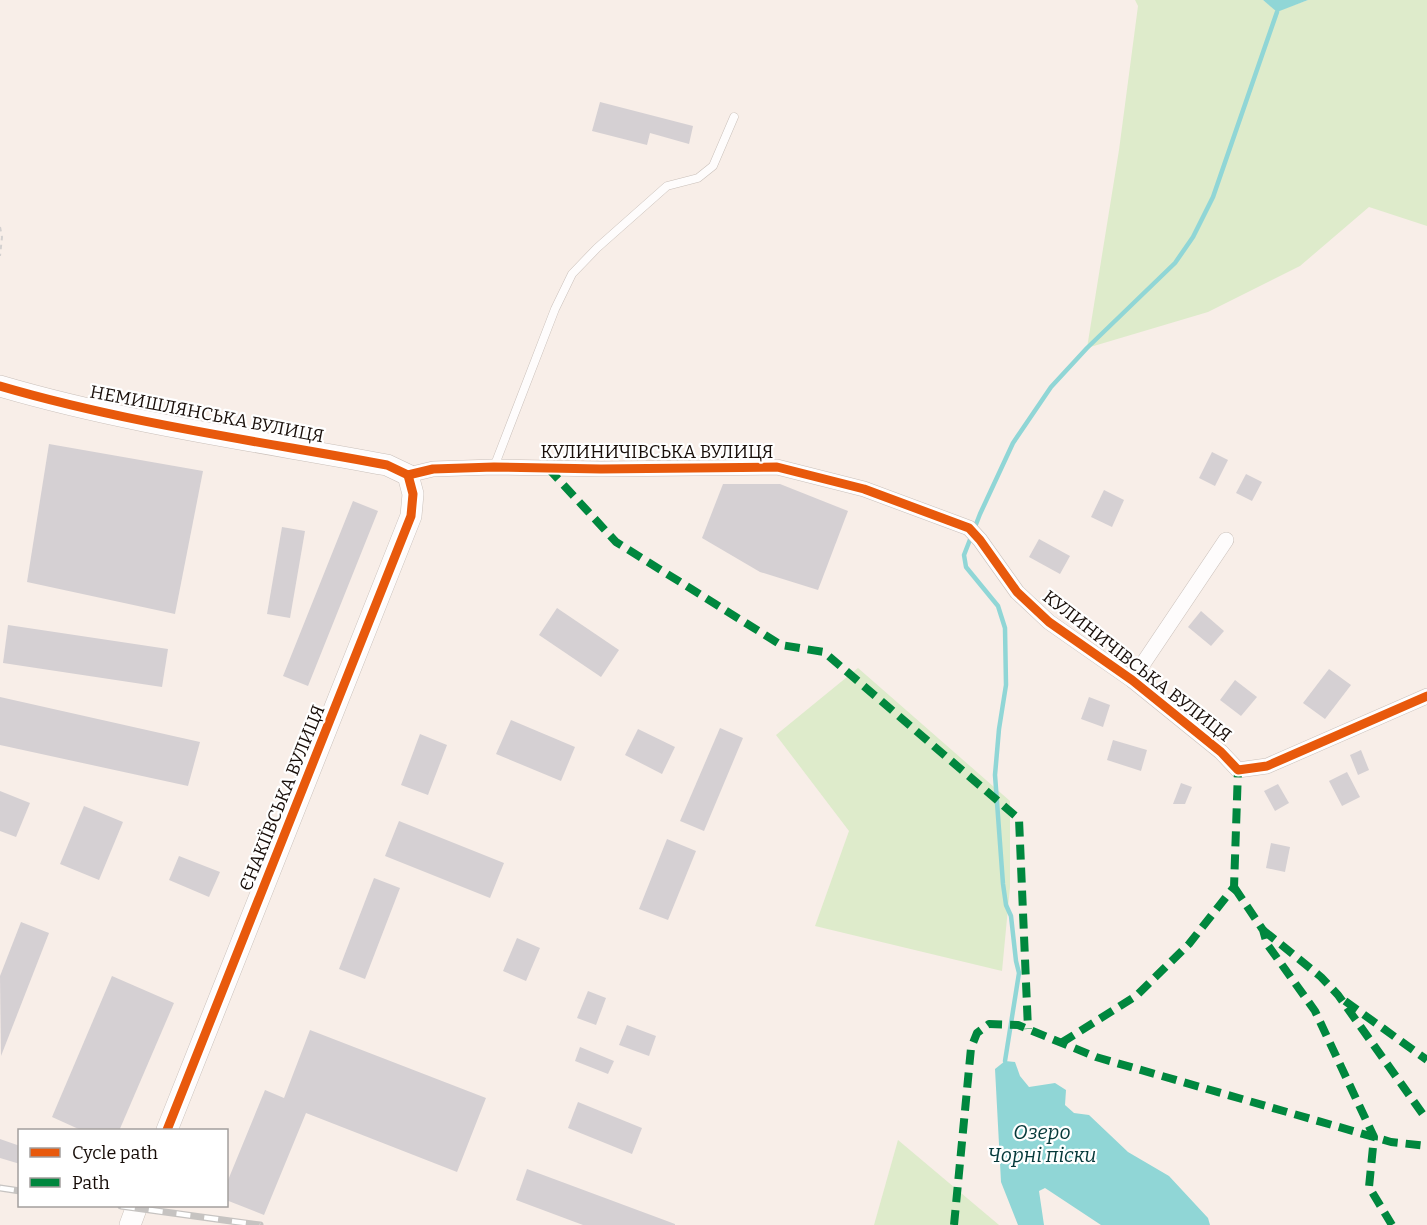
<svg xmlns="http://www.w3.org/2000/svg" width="1427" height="1225" viewBox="0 0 1427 1225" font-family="Bitter,serif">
<rect width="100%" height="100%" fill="#f8eee8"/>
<g fill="#deebcb">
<polygon points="1135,0 1263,0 1277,11 1308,0 1427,0 1427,226 1369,207 1300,266 1208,312 1087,348 1119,150 1138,6"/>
<polygon points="858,668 1010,801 1010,887 1002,971 815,926 849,831 776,735"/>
<polygon points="898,1140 999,1225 874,1225"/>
</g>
<g fill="#90d6d6">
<polygon points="1263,0 1308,0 1277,12"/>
<polygon points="1005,1061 1015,1062 1020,1076 1029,1087 1055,1083 1066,1090 1065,1105 1074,1113 1089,1115 1128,1152 1169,1176 1208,1218 1210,1225 1101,1225 1045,1188 1039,1191 1044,1225 1018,1225 1001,1182 995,1069"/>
</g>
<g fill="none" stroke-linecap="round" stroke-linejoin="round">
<polyline stroke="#90d6d6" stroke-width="4.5" points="1005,1061 1019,973 1016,961 1011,916 1006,905 1003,884 995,775 999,729 1006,685 1005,628 998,606 966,567 964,555 980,514 1013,443 1051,387 1087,348 1175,263 1193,237 1213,197 1277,12"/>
</g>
<g fill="#d5d0d3">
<polygon points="600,102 693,126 689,144 650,133 647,145 592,131"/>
<polygon points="49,444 203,471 175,614 27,582"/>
<polygon points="1212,452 1228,460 1215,486 1199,478"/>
<polygon points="1246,474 1262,482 1252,501 1236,493"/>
<polygon points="723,484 780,484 848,511 818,590 760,572 702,538"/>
<polygon points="1104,490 1124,500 1112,527 1091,517"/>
<polygon points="353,501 378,511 308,686 283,676"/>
<polygon points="282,527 305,531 290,618 267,614"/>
<polygon points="1039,539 1070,556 1060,574 1029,557"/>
<polygon points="557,608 619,650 601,677 539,635"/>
<polygon points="1201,611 1224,631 1211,646 1188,627"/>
<polygon points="8,625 168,649 162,687 3,663"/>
<polygon points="1329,669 1351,685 1325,719 1303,703"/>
<polygon points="1235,680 1257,697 1241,716 1220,700"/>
<polygon points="0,697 200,742 188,786 0,745"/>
<polygon points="1089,697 1110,705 1103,727 1081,719"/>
<polygon points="511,720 575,747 561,781 496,754"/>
<polygon points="720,728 743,738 704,831 680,821"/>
<polygon points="638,729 675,747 662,774 625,755"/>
<polygon points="420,734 447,745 428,795 401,785"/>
<polygon points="1113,740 1147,750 1141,771 1107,760"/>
<polygon points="1361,750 1369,770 1358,775 1350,755"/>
<polygon points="1347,772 1360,797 1342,806 1329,781"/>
<polygon points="1181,783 1192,787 1185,804 1173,804"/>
<polygon points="1278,784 1289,803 1275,811 1264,791"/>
<polygon points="0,791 30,803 16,837 0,831"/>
<polygon points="84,806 123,822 99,880 60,864"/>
<polygon points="399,821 504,863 490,898 385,856"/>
<polygon points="667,839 696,851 668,920 639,909"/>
<polygon points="1271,843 1290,847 1285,872 1266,868"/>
<polygon points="179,856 220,872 209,897 169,880"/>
<polygon points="374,878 400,888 365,979 339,969"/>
<polygon points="21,922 49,933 1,1056 0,976"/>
<polygon points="517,938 540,948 526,981 503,971"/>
<polygon points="112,976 174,1003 119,1131 83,1131 52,1117"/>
<polygon points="588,991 606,998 596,1025 577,1018"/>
<polygon points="627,1025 656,1036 649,1056 619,1045"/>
<polygon points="310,1030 486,1098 457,1172 306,1113 264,1215 226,1200 226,1185 265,1090 284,1098"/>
<polygon points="580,1047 614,1061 608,1074 575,1061"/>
<polygon points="578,1102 642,1128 632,1154 568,1128"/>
<polygon points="0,1139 20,1146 20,1164 0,1158"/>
<polygon points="527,1169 675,1224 675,1225 583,1225 516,1200"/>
</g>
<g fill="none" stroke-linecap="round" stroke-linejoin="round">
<defs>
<polyline id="lane" points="494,467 555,309 572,274 597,248 667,186 698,178 713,166 734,117"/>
<g id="street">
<polyline points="408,475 433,469 494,467 601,469 777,467 864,489 969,528 980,540 1017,592 1049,622 1132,680 1221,752 1238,770 1267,766 1427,696"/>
<polyline points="1132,680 1226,540"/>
</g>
<g id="secondary">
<path d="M0,386C126,423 258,441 387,465L408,475L413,494L411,516L167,1130"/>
<polyline points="130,1225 137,1206"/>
</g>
</defs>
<use href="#lane" stroke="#cac0ba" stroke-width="9"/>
<use href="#street" stroke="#cac0ba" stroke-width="16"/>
<use href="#secondary" stroke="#cac0ba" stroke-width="22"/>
<polyline stroke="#d4d1d0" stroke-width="2" stroke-dasharray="4.5 4.5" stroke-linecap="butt" points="0,227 2,237 0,256"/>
<use href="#lane" stroke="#fefcfc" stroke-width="8"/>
<use href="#street" stroke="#fefcfc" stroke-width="15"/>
<use href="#secondary" stroke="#fefcfc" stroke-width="21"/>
<defs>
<g id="rail">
<polyline points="0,1188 20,1191"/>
<polyline points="121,1206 260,1225"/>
</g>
</defs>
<use href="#rail" stroke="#c6c3c1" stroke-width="7"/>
<use href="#rail" stroke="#fff" stroke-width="4.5" stroke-dasharray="14" stroke-linecap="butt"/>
<g stroke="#00873e" stroke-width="8" stroke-dasharray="15 8" stroke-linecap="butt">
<polyline points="548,468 616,542 781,645 824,652 1019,819 1028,1029"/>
<polyline points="1234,887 1263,930 1267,944 1315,1011 1374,1137 1369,1187 1392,1225"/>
<polyline points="1263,930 1321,977 1338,995 1427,1120"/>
<polyline points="1345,1001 1427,1060"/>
<polyline points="1061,1043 1136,996 1189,944 1234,887 1238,770"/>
<polyline points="954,1225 971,1048 977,1033 989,1024 1018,1025 1096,1057 1391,1142 1427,1146"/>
</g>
<defs>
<g id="cycleway">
<path d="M0,386C126,423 258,441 387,465L408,475"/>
<polyline points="408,475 433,469 494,467 601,469 777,467 864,489 969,528 980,540 1017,592 1049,622 1132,680 1221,752 1238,770 1267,766 1427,696"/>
<polyline points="167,1130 411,516 413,494 408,475"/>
</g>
</defs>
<use href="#cycleway" stroke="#fff" stroke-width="13"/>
<use href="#cycleway" stroke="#e8590c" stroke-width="9"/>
</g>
<g text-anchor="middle" stroke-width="4.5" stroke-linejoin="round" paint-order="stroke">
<g font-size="18" fill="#180e09" stroke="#fff">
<text transform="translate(207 414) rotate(11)" y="6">НЕМИШЛЯНСЬКА ВУЛИЦЯ</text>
<text x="657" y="458">КУЛИНИЧІВСЬКА ВУЛИЦЯ</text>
<text transform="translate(1137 666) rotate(38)" y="6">КУЛИНИЧІВСЬКА ВУЛИЦЯ</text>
<text transform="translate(282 798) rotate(-68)" y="6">ЄНАКІЇВСЬКА ВУЛИЦЯ</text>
</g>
<g font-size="20" font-style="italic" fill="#05393a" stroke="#fff">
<text x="1042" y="1139">Озеро<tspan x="1042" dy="23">Чорні піски</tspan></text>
</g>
</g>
<rect x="18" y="1129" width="210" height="78" fill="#ffffff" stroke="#a39f9d" stroke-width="1.5"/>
<rect x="30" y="1148" width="30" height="9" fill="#e8590c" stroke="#a39f9d" stroke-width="1.5"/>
<text x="72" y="1159" font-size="18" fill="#180e09">Cycle path</text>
<rect x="30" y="1178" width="30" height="9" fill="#00873e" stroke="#a39f9d" stroke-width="1.5"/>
<text x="72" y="1189" font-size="18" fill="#180e09">Path</text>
</svg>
